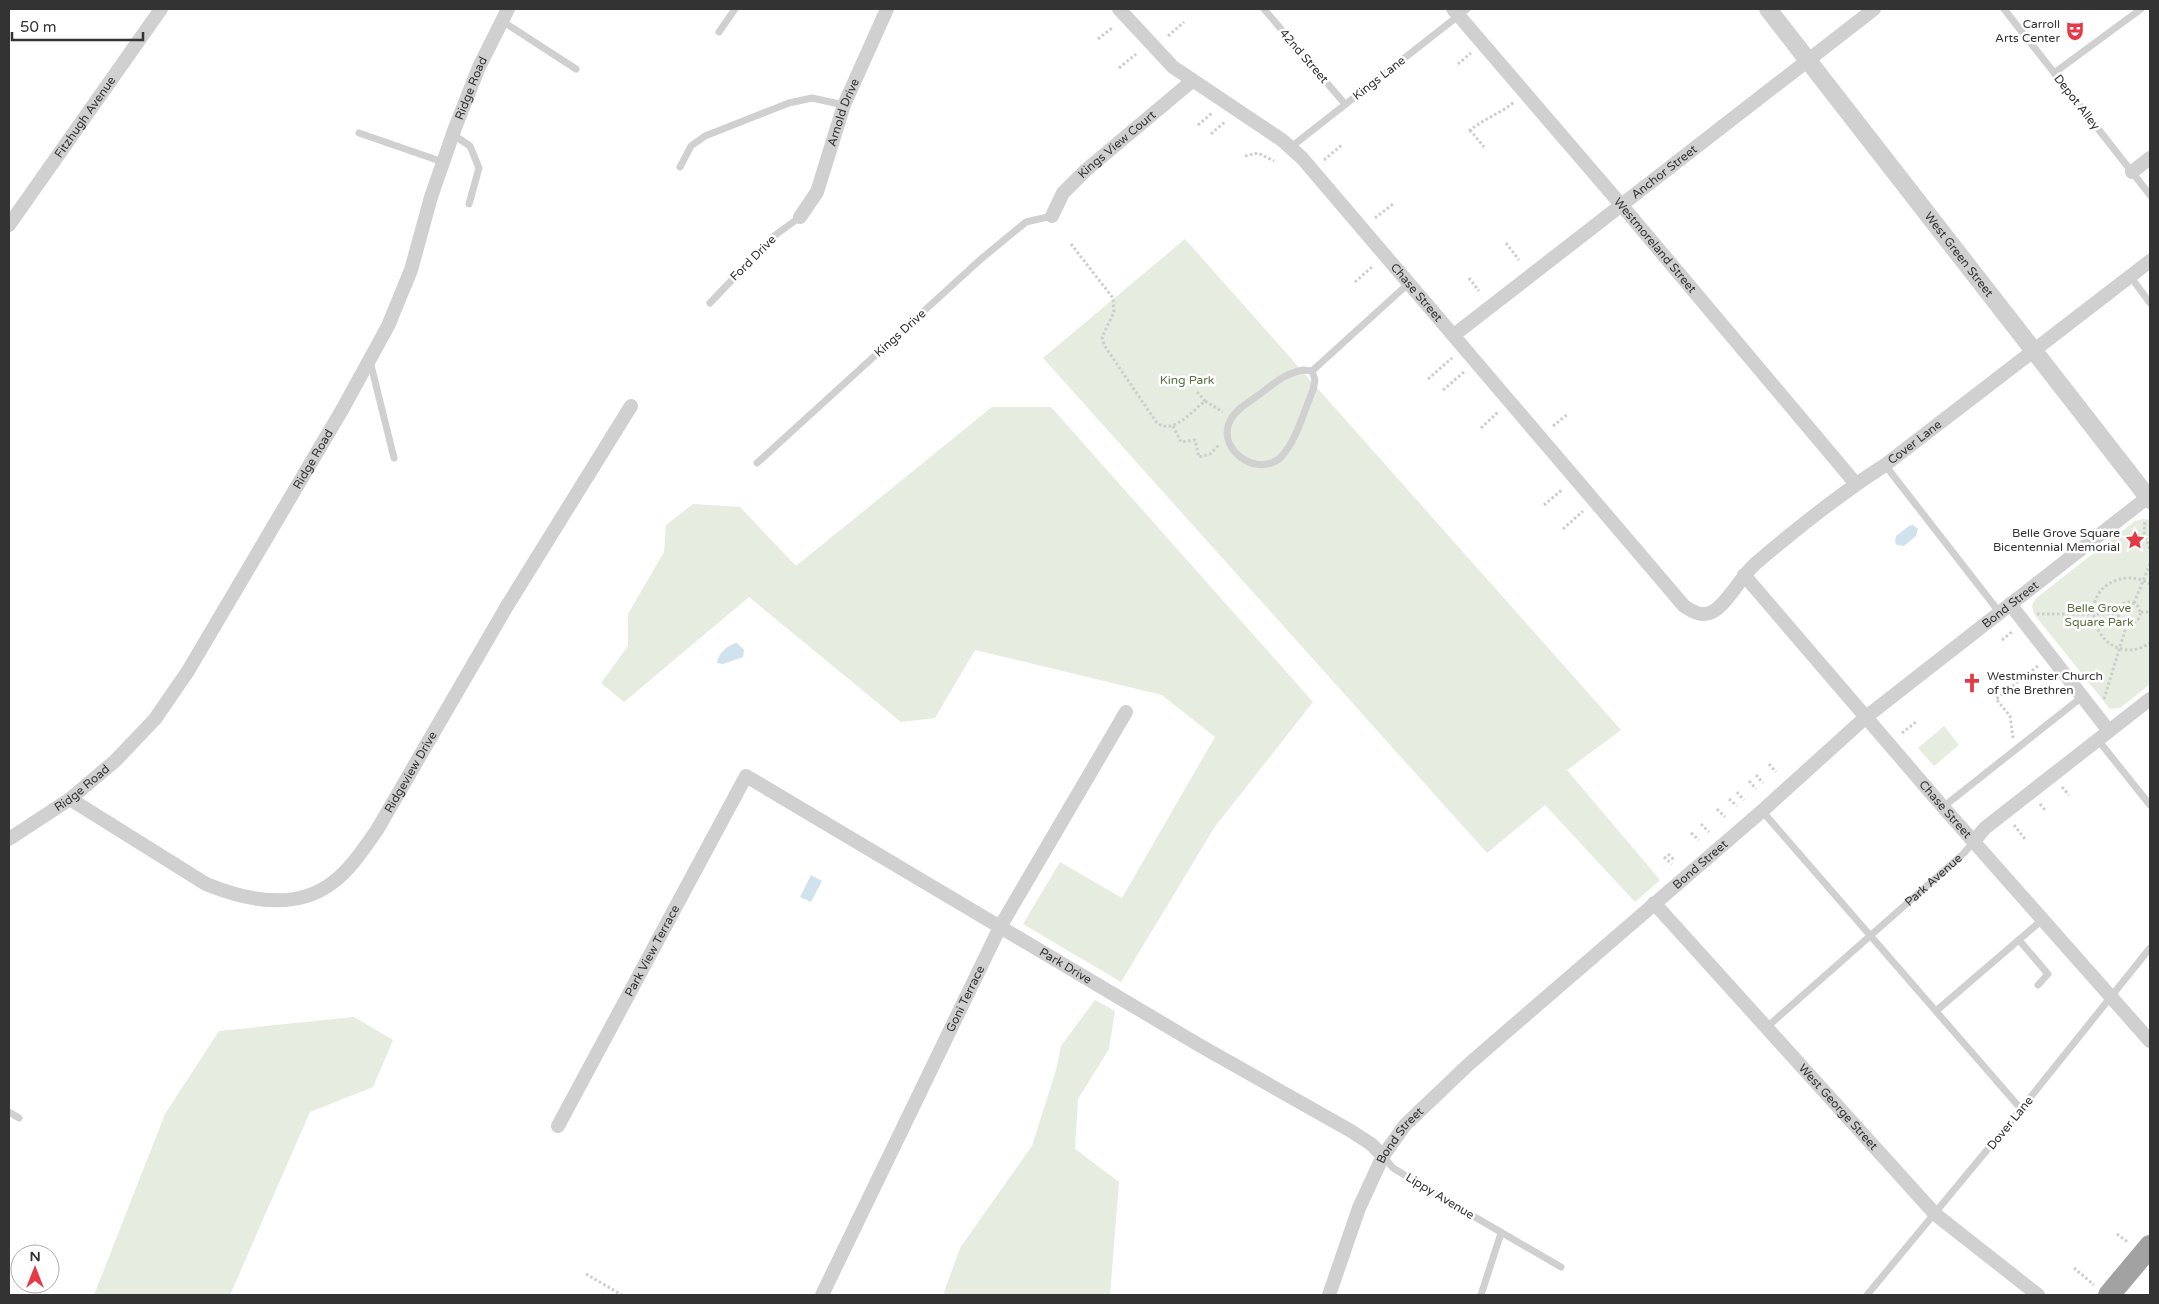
<svg xmlns="http://www.w3.org/2000/svg" width="2159" height="1304" viewBox="0 0 2159 1304" font-family="'Varela Round',sans-serif">
<rect width="100%" height="100%" fill="#fff"/>
<g fill="#e6ecdf">
<polygon points="1185,239 1621,730 1567,770 1660,880 1635,902 1545,805 1487,853 1043,358"/>
<polygon points="992,407 1051,407 1313,702 1214,828 1121,982 1023,924 1060,862 1122,898 1215,737 1162,695 975,650 935,718 901,722 749,597 624,702 601,683 628,646 628,614 664,552 666,525 693,504 740,507 796,566"/>
<polygon points="2143,519 2150,520 2150,684 2120,708 2110,709 2034,614 2032,606 2035,599 2135,521"/>
<polygon points="1944,726 1959,745 1934,766 1918,748"/>
<polygon points="1095,1000 1115,1011 1109,1049 1078,1099 1075,1149 1119,1182 1110,1295 943,1295 960,1248 1032,1146 1056,1070 1061,1046"/>
<polygon points="354,1017 393,1040 373,1087 310,1112 230,1295 94,1295 165,1114 219,1031"/>
</g>
<g fill="#cfe2ee">
<polygon points="1913,525 1918,529 1916,536 1904,546 1897,545 1895,542 1896,536 1909,526"/>
<path d="M737,643L744,650L743,657L723,664L717,663C718,654 727,645 737,643Z"/>
<polygon points="811,875 822,881 811,902 800,897"/>
</g>
<g fill="none" stroke-linecap="round" stroke-linejoin="round">
<g stroke="#cdcdcd" stroke-width="3" stroke-dasharray="2.5 2.5" stroke-linecap="butt">
<polyline points="1168,36 1184,22"/>
<polyline points="1098,39 1112,28"/>
<polyline points="1458,64 1471,53"/>
<polyline points="1119,68 1136,54"/>
<polyline points="1198,125 1212,113"/>
<polyline points="1470,130 1484,147"/>
<path d="M1469,131C1483,119 1500,114 1514,102"/>
<polyline points="1211,134 1226,121"/>
<polyline points="1245,156 1258,153 1274,161"/>
<polyline points="1324,160 1343,144"/>
<polyline points="1375,218 1393,204"/>
<polyline points="1506,243 1519,260"/>
<path d="M1071,244L1113,298L1114,312L1102,337L1104,345L1157,423C1174,435 1192,411 1205,401L1223,412"/>
<polyline points="1469,278 1479,291"/>
<polyline points="1355,282 1373,266"/>
<polyline points="1428,379 1452,358"/>
<polyline points="1443,390 1464,372"/>
<polyline points="1197,392 1205,401"/>
<polyline points="1173,426 1181,442 1195,440 1199,457 1210,454 1219,445"/>
<polyline points="1553,426 1568,414"/>
<polyline points="1481,428 1498,412"/>
<polyline points="1544,505 1563,489"/>
<polyline points="2145,522 2144,532 2150,550"/>
<polyline points="1563,529 1583,511"/>
<path d="M2150,584C2141,578 2128,576 2117,580C2068,597 2104,673 2150,643"/>
<circle cx="2129" cy="613" r="11"/>
<polyline points="2134,603 2150,564"/>
<polyline points="2141,612 2150,612"/>
<polyline points="2037,614 2118,614"/>
<polyline points="2002,640 2013,631"/>
<polyline points="2104,699 2127,624"/>
<polyline points="1902,733 1916,722"/>
<polyline points="2013,738 2010,716 1996,699 2039,665"/>
<polyline points="1769,764 1776,772"/>
<polyline points="1756,775 1763,783"/>
<polyline points="1749,781 1756,789"/>
<polyline points="2062,787 2069,795"/>
<polyline points="1737,792 1744,800"/>
<polyline points="1729,799 1737,806"/>
<polyline points="2040,804 2045,810"/>
<polyline points="1717,809 1725,817"/>
<polyline points="1701,824 1709,832"/>
<polyline points="2014,825 2025,839"/>
<polyline points="1691,833 1699,840"/>
<polyline points="1668,854 1675,861"/>
<polyline points="1664,857 1672,864"/>
<polyline points="2117,1234 2129,1243"/>
<polyline points="2074,1268 2094,1285"/>
<polyline points="586,1274 622,1295"/>
</g>
<g stroke="#d0d0d0" stroke-width="7">
<polyline points="1264,9 1345,104"/>
<polyline points="2004,9 2150,195"/>
<polyline points="502,21 576,69"/>
<polyline points="719,32 735,9"/>
<polyline points="2054,73 2141,9"/>
<polyline points="359,133 443,162"/>
<polyline points="452,134 470,146 479,168 469,204"/>
<polyline points="1291,147 1467,9"/>
<polyline points="680,167 691,146 705,136 789,103 812,98 844,105"/>
<polyline points="2130,276 2150,303"/>
<polyline points="710,303 774,236 800,217"/>
<polyline points="370,361 394,458"/>
<path d="M1303,370L1312,371L1315,380L1313,390C1304,411 1297,439 1282,456C1260,479 1218,452 1229,423C1234,410 1249,402 1260,394C1273,384 1286,373 1303,370Z"/>
<polyline points="1312,371 1409,283"/>
<polyline points="757,463 981,259 1026,222 1052,216"/>
<polyline points="1885,465 2000,613"/>
<polyline points="2098,740 2150,805"/>
<polyline points="1943,807 2082,697"/>
<polyline points="1762,811 2021,1109"/>
<polyline points="2019,940 2048,974 2038,985"/>
<polyline points="1936,1011 2042,920"/>
<path id="s1" d="M1767,1027L1964,853L1974,841"/>
<polyline points="9,1112 19,1118"/>
<polyline points="1383,1156 1393,1168 1437,1195 1561,1267"/>
<polyline points="1481,1295 1501,1233"/>
<polyline points="1867,1295 2021,1109 2150,948"/>
</g>
<g stroke="#d0d0d0" stroke-width="14">
<path id="s2" d="M1119,9L1173,67L1282,140L1302,158L1684,606C1693,612 1702,617 1712,612C1726,606 1742,575 1755,564C1796,529 1840,494 1885,465L2150,261"/>
<path id="s3" d="M1453,9L1629,214L1856,484"/>
<polyline points="2132,172 2150,158"/>
<path id="s4" d="M1052,216L1063,193L1086,170L1192,81"/>
<path id="s5" d="M800,217L817,192L844,105L887,9"/>
<path id="s6" d="M9,225L161,9"/>
<path id="s7" d="M1454,335L1874,9"/>
<path id="s8" d="M1744,575L1943,807L2150,1041"/>
<polyline points="2010,604 2109,731"/>
<path id="s9" d="M70,799L206,884C245,900 295,911 332,883C351,869 364,848 377,830L507,606L631,406"/>
<path id="s10" d="M9,839L70,799L115,761L155,719L188,671L342,410L388,326L411,270L431,197L455,128L479,67L508,9"/>
<polyline points="1974,841 1985,828 2150,699"/>
<path id="s11" d="M1654,903L1935,1214L2038,1295"/>
<path id="s12" d="M558,1126L746,776L1199,1045L1351,1131L1371,1144L1383,1156"/>
<path id="s13" d="M822,1295L1000,927L1126,712"/>
<path id="s14" d="M1329,1295L1359,1208L1383,1156L1405,1125L1469,1064L1762,811L1866,717L2148,497"/>
</g>
<path stroke="#d0d0d0" stroke-width="18" id="s15" d="M1768,9L2150,500"/>
<polyline stroke="#a2a2a2" stroke-width="22" points="2109,1295 2150,1246"/>
</g>
<defs>
<symbol id="theatre-bare" viewBox="-9 -9 18 18"><path d="M-5-5.5Q0-4 5-5.5V0Q5 5 0 6Q-5 5-5 0ZM-3.3-2.5H-1v1.5H-3.3ZM1-2.5H3.3v1.5H1ZM-2.8 1Q0 5.5 2.8 1Z" fill="#e63946" stroke="#fff" stroke-width="2.5" paint-order="stroke"/></symbol>
<symbol id="sight-bare" viewBox="-9 -9 18 18"><path d="M0-6L1.8-2.2L6-1.7L2.9 1.2L3.7 5.4L0 3.3L-3.7 5.4L-2.9 1.2L-6-1.7L-1.8-2.2Z" fill="#e63946" stroke="#fff" stroke-width="2.5" paint-order="stroke"/></symbol>
<symbol id="church-bare" viewBox="-9 -9 18 18"><path d="M-1.2-6h2.4v3.5h3.3v2.4h-3.3V6h-2.4V-.1h-3.3v-2.4h3.3Z" fill="#e63946" stroke="#fff" stroke-width="2.5" paint-order="stroke"/></symbol>
</defs>
<g fill-rule="evenodd">
<use href="#theatre-bare" x="2061" y="17" width="28" height="28"/>
<use href="#sight-bare" x="2121" y="526" width="28" height="28"/>
<use href="#church-bare" x="1958" y="669" width="28" height="28"/>
</g>
<g text-anchor="middle" stroke-width="5" stroke-linejoin="round" paint-order="stroke">
<g font-size="12" fill="#333" stroke="#fff" text-anchor="end">
<text x="2060" y="28">Carroll<tspan x="2060" dy="14">Arts Center</tspan></text>
<text x="2120" y="537">Belle Grove Square<tspan x="2120" dy="14">Bicentennial Memorial</tspan></text>
<text x="1987" y="680" text-anchor="start">Westminster Church<tspan x="1987" dy="14">of the Brethren</tspan></text>
</g>
<g font-size="12" fill="#333" stroke="#fff">
<text transform="translate(1304 56) rotate(49)" y="4">42nd Street</text>
<text transform="translate(1379 78) rotate(-38)" y="4">Kings Lane</text>
<text dy="4" stroke="none"><textPath href="#s10" startOffset="899">Ridge Road</textPath></text>
<text transform="translate(2077 102) rotate(52)" y="4">Depot Alley</text>
<text dy="4" stroke="none"><textPath href="#s5" startOffset="114">Arnold Drive</textPath></text>
<text dy="4" stroke="none"><textPath href="#s6" startOffset="132">Fitzhugh Avenue</textPath></text>
<text dy="4" stroke="none"><textPath href="#s4" startOffset="98">Kings View Court</textPath></text>
<text dy="4" stroke="none"><textPath href="#s7" startOffset="266">Anchor Street</textPath></text>
<text dy="4" stroke="none"><textPath href="#s3" startOffset="311">Westmoreland Street</textPath></text>
<text dy="4" stroke="none"><textPath href="#s15" startOffset="311">West Green Street</textPath></text>
<text transform="translate(753 258) rotate(-45)" y="4">Ford Drive</text>
<text dy="4" stroke="none"><textPath href="#s2" startOffset="414">Chase Street</textPath></text>
<text transform="translate(900 333) rotate(-42)" y="4">Kings Drive</text>
<text dy="4" stroke="none"><textPath href="#s2" startOffset="1122">Cover Lane</textPath></text>
<text dy="4" stroke="none"><textPath href="#s10" startOffset="494">Ridge Road</textPath></text>
<text dy="4" stroke="none"><textPath href="#s14" startOffset="986">Bond Street</textPath></text>
<text dy="4" stroke="none"><textPath href="#s9" startOffset="429">Ridgeview Drive</textPath></text>
<text dy="4" stroke="none"><textPath href="#s10" startOffset="89">Ridge Road</textPath></text>
<text dy="4" stroke="none"><textPath href="#s8" startOffset="309">Chase Street</textPath></text>
<text dy="4" stroke="none"><textPath href="#s14" startOffset="581">Bond Street</textPath></text>
<text dy="4" stroke="none"><textPath href="#s1" startOffset="222">Park Avenue</textPath></text>
<text dy="4" stroke="none"><textPath href="#s12" startOffset="199">Park View Terrace</textPath></text>
<text dy="4" stroke="none"><textPath href="#s12" startOffset="769">Park Drive</textPath></text>
<text dy="4" stroke="none"><textPath href="#s13" startOffset="329">Goni Terrace</textPath></text>
<text dy="4" stroke="none"><textPath href="#s11" startOffset="275">West George Street</textPath></text>
<text transform="translate(2010 1123) rotate(-51)" y="4">Dover Lane</text>
<text dy="4" stroke="none"><textPath href="#s14" startOffset="176">Bond Street</textPath></text>
<text transform="translate(1440 1196) rotate(31)" y="4">Lippy Avenue</text>
</g>
<g font-size="12" fill="#56703f" stroke="#fff">
<text x="1187" y="384">King Park</text>
<text x="2099" y="612">Belle Grove<tspan x="2099" dy="14">Square Park</tspan></text>
</g>
</g>
<rect width="2159" height="1304" fill="none" stroke="#333333" stroke-width="20"/>
<g transform="translate(35 1269)"><circle r="24" fill="#ffffff" stroke="#adadad"/>
<path d="M0-4L9 19L0 12L-9 19Z" fill="#e63946"/>
<text y="-8" font-size="14" font-weight="bold" text-anchor="middle" fill="#333333">N</text>
</g>
<path d="M12 32v8h131v-8" fill="none" stroke="#333333" stroke-width="2.5"/>
<text x="20" y="32" font-size="15" fill="#333333" stroke="#ffffff" stroke-width="4" paint-order="stroke">50 m</text>
</svg>
